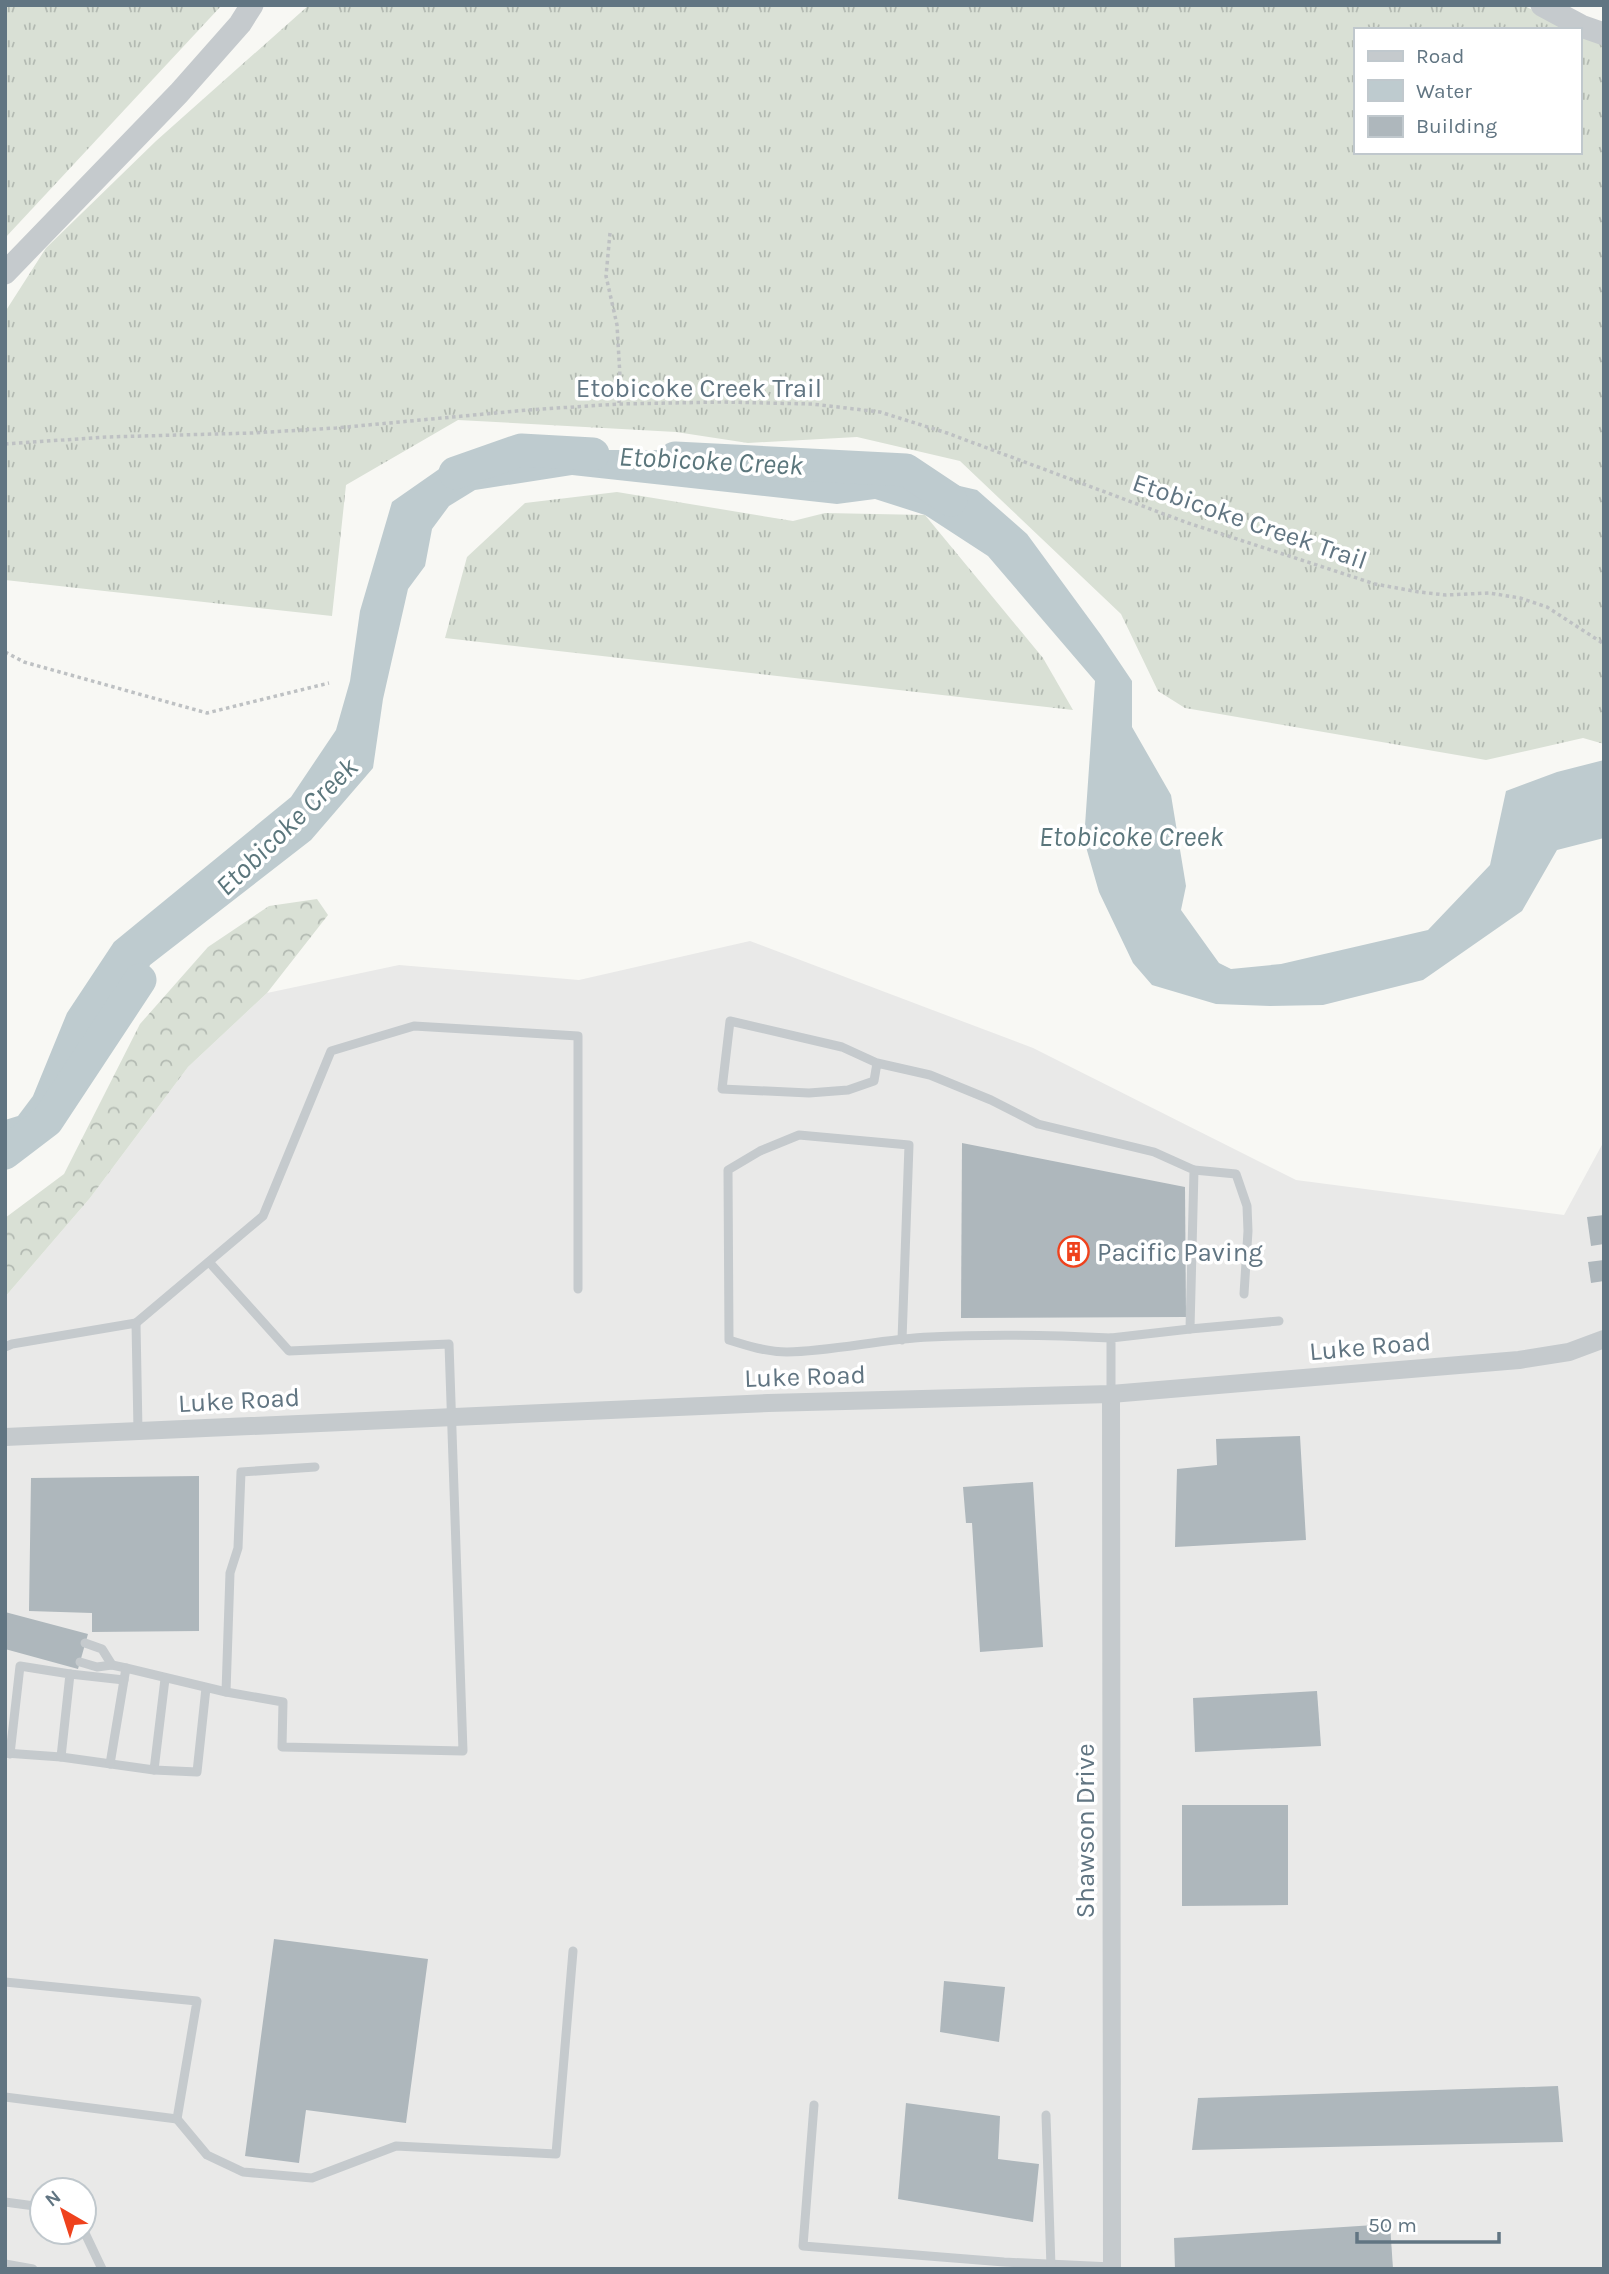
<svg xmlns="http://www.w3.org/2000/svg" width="1609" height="2274" viewBox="0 0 1609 2274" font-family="Karla,sans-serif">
<defs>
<pattern id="grass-tufts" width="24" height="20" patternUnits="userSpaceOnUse" patternTransform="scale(1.75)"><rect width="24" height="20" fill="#d9e0d5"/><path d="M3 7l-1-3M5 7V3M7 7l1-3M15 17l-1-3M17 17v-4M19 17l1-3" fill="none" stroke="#b3bab2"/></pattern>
<pattern id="forest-crowns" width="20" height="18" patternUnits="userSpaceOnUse" patternTransform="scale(1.75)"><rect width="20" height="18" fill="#d9e0d5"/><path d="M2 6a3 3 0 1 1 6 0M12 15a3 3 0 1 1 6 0" fill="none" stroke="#b3bab2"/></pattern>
</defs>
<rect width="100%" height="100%" fill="#f8f8f4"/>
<path fill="#e9e9e8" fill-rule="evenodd" d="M750,941L1033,1048L1296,1180L1564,1215L1604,1141V2269H5V1297L90,1198L188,1067L267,993L399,965L579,980ZM42,2190H84V2232H42Z"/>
<g fill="url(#grass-tufts)">
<polygon points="5,5 222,5 5,238"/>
<polygon points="309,5 1523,5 1570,30 1355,30 1355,152 1579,152 1579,34 1604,45 1604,744 1583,738 1486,760 1185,708 1158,691 1121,614 960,461 857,437 748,443 676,432 458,420 346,485 332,616 5,580 5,312 46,248 156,141"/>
<polygon points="617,492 793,521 825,513 925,515 1043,658 1073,710 445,638 467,557 525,503"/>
</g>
<polygon fill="url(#forest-crowns)" points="317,899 328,915 267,993 188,1067 90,1198 5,1297 5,1218 64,1174 140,1024 208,947 269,906"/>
<polygon fill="#becbcf" points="561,450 659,450 782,472 882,468 977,490 1027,534 1101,635 1132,681 1132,727 1171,795 1186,886 1181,910 1219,963 1231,969 1281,964 1428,930 1490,865 1506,791 1557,772 1604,760 1604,838 1557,850 1522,911 1423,980 1323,1005 1270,1006 1216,1004 1152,985 1133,963 1099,892 1084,840 1095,681 988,556 925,515 875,499 837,504 572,475 475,490 449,506 432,529 425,566 408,589 383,699 373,768 311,840 150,965 138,992 81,1056 68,1099 49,1123 5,1157 5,1120 18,1116 33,1096 67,1013 114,942 291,797 336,730 350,681 360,611 392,502 445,465"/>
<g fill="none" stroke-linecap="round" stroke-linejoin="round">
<g stroke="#becbcf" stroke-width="33">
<polyline points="675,458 906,470 951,500"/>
<polyline points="455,473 521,450 593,454"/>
<polyline points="5,1153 47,1121 140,980"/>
</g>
</g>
<g fill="#aeb7bc">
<polygon points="962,1143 1185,1187 1186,1317 961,1318"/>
<polygon points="1604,1215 1604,1244 1591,1246 1587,1217"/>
<polygon points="1604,1260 1604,1281 1591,1283 1588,1262"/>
<polygon points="1300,1436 1306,1540 1175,1547 1177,1469 1217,1465 1216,1439"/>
<polygon points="199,1476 199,1631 92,1632 92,1613 29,1611 31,1478"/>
<polygon points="1033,1482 1043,1647 980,1652 972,1523 966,1523 963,1487"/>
<polygon points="5,1612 88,1634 78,1669 5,1649"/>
<polygon points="1317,1691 1321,1746 1195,1752 1193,1698"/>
<polygon points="1182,1805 1288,1805 1288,1905 1182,1906"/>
<polygon points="274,1939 428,1959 406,2123 306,2110 299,2163 245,2156"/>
<polygon points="944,1981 1005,1987 999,2042 940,2032"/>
<polygon points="1558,2086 1563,2142 1192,2150 1198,2098"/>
<polygon points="906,2103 1000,2116 998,2159 1039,2164 1033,2222 898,2199"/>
<polygon points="1390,2224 1393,2269 1175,2269 1174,2238"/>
</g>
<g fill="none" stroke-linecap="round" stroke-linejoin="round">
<g stroke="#bec1c3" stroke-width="3.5" stroke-dasharray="3.5 3.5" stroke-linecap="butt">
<polyline points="610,233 606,276 617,325 620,376 619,404"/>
<polyline points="5,444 106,437 252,433 336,428 527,410 619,404 722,402 812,404 880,412 947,433 1188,523 1375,584 1419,592 1446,595 1489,593 1520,598 1547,607 1604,644"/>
<polyline points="5,652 24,662 207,713 329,683"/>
</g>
<g stroke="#c5cacd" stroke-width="9">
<polyline points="877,1063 874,1081 848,1090 809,1093 722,1089 730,1021 842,1047 877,1063 930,1075 991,1100 1038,1124 1154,1152 1194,1170 1190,1329 1111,1338 1111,1394"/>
<polyline points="1194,1170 1236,1174 1247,1206 1248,1231 1244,1294"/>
<polyline points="136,1323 263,1216 331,1051 414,1026 578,1036 578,1289"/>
<polyline points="1190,1329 1279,1321"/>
<path d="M902,1340L909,1145L799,1135L760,1151L728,1170L729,1340C748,1346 767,1352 787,1352C834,1351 882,1339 930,1337C990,1334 1050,1335 1111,1338"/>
<polyline points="5,1347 12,1344 136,1323 138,1431"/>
<polyline points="85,1643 102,1649 112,1665"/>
<polyline points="80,1662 97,1667 112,1665 126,1668"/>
<polyline points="70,1674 124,1680"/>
<polyline points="226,1692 230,1573 238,1548 241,1472 315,1467"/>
<polyline points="5,1753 61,1757 154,1770 165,1679"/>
<polyline points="10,1754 20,1666 70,1674 61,1757"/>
<polyline points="110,1764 126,1668 226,1692 283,1702 282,1747 463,1751 449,1344 289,1351 209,1262"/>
<polyline points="154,1770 197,1772 206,1688"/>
<polyline points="5,1982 197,2001 177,2119 5,2097"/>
<polyline points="814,2105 803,2246 1004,2262 1112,2267"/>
<polyline points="1046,2115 1051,2267"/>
<polyline points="177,2119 207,2155 243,2172 312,2178 396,2146 556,2154 573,1951"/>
<polyline points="5,2202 42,2207"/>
<polyline points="84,2231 102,2269"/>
<polyline points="5,2264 33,2269"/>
</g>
<g stroke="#c5cacd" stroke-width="18">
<polyline points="1111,1394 1112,2269"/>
<polyline points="5,1437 768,1403 1111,1394 1519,1360 1569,1352 1604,1339"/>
</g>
<g stroke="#c5cacd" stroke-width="23">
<polyline points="1542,5 1581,26 1604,34"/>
<polyline points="5,273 179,93 240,24 252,5"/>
</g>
</g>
<defs>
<symbol id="building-ring" viewBox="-11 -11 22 22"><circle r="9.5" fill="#fff" stroke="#ef421d" stroke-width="1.5"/><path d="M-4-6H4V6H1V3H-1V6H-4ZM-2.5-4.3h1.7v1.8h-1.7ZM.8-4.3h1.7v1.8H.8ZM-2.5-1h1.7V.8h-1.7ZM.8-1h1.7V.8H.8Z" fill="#ef421d"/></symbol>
</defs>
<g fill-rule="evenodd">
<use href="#building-ring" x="1056" y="1234" width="35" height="35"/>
</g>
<g text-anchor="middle" stroke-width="7" stroke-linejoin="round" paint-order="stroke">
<g font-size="26" fill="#617582" stroke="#fff">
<text x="699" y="397">Etobicoke Creek Trail</text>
<text transform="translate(1250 521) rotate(19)" y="9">Etobicoke Creek Trail</text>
<text transform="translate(1370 1346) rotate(-5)" y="9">Luke Road</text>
<text transform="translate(805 1376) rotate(-2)" y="9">Luke Road</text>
<text transform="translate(239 1400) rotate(-3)" y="9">Luke Road</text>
<text transform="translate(1085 1831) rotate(-90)" y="9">Shawson Drive</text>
</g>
<g font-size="26" fill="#617582" stroke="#fff" text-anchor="start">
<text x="1097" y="1261">Pacific Paving</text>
</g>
<g font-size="28" font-style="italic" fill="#5b767c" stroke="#fff">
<text transform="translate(711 460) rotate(3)" y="10">Etobicoke Creek</text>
<text transform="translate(286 826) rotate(-44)" y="10">Etobicoke Creek</text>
<text x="1131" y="846">Etobicoke Creek</text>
</g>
</g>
<rect width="1609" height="2274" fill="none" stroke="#617582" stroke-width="14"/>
<rect x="1354" y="28" width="228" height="126" fill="#ffffff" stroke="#c0c8cd" stroke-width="2"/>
<rect x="1368" y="51" width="35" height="10" fill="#c5cacd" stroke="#c0c8cd" stroke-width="2"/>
<text x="1416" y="63" font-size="21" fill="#617582">Road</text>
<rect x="1368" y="80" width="35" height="21" fill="#becbcf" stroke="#c0c8cd" stroke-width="2"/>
<text x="1416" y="98" font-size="21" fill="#617582">Water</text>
<rect x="1368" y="116" width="35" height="21" fill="#aeb7bc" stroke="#c0c8cd" stroke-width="2"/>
<text x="1416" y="133" font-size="21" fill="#617582">Building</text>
<g transform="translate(63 2211) rotate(321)"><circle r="33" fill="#ffffff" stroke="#c0c8cd" stroke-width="2"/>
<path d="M0-5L12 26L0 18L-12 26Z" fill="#ef421d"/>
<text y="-10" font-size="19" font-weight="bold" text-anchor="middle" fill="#617582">N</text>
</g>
<path d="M1357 2232v10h142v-10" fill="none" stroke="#617582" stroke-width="3.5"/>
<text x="1368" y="2232" font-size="21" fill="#617582" stroke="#ffffff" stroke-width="5" paint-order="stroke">50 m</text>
</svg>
